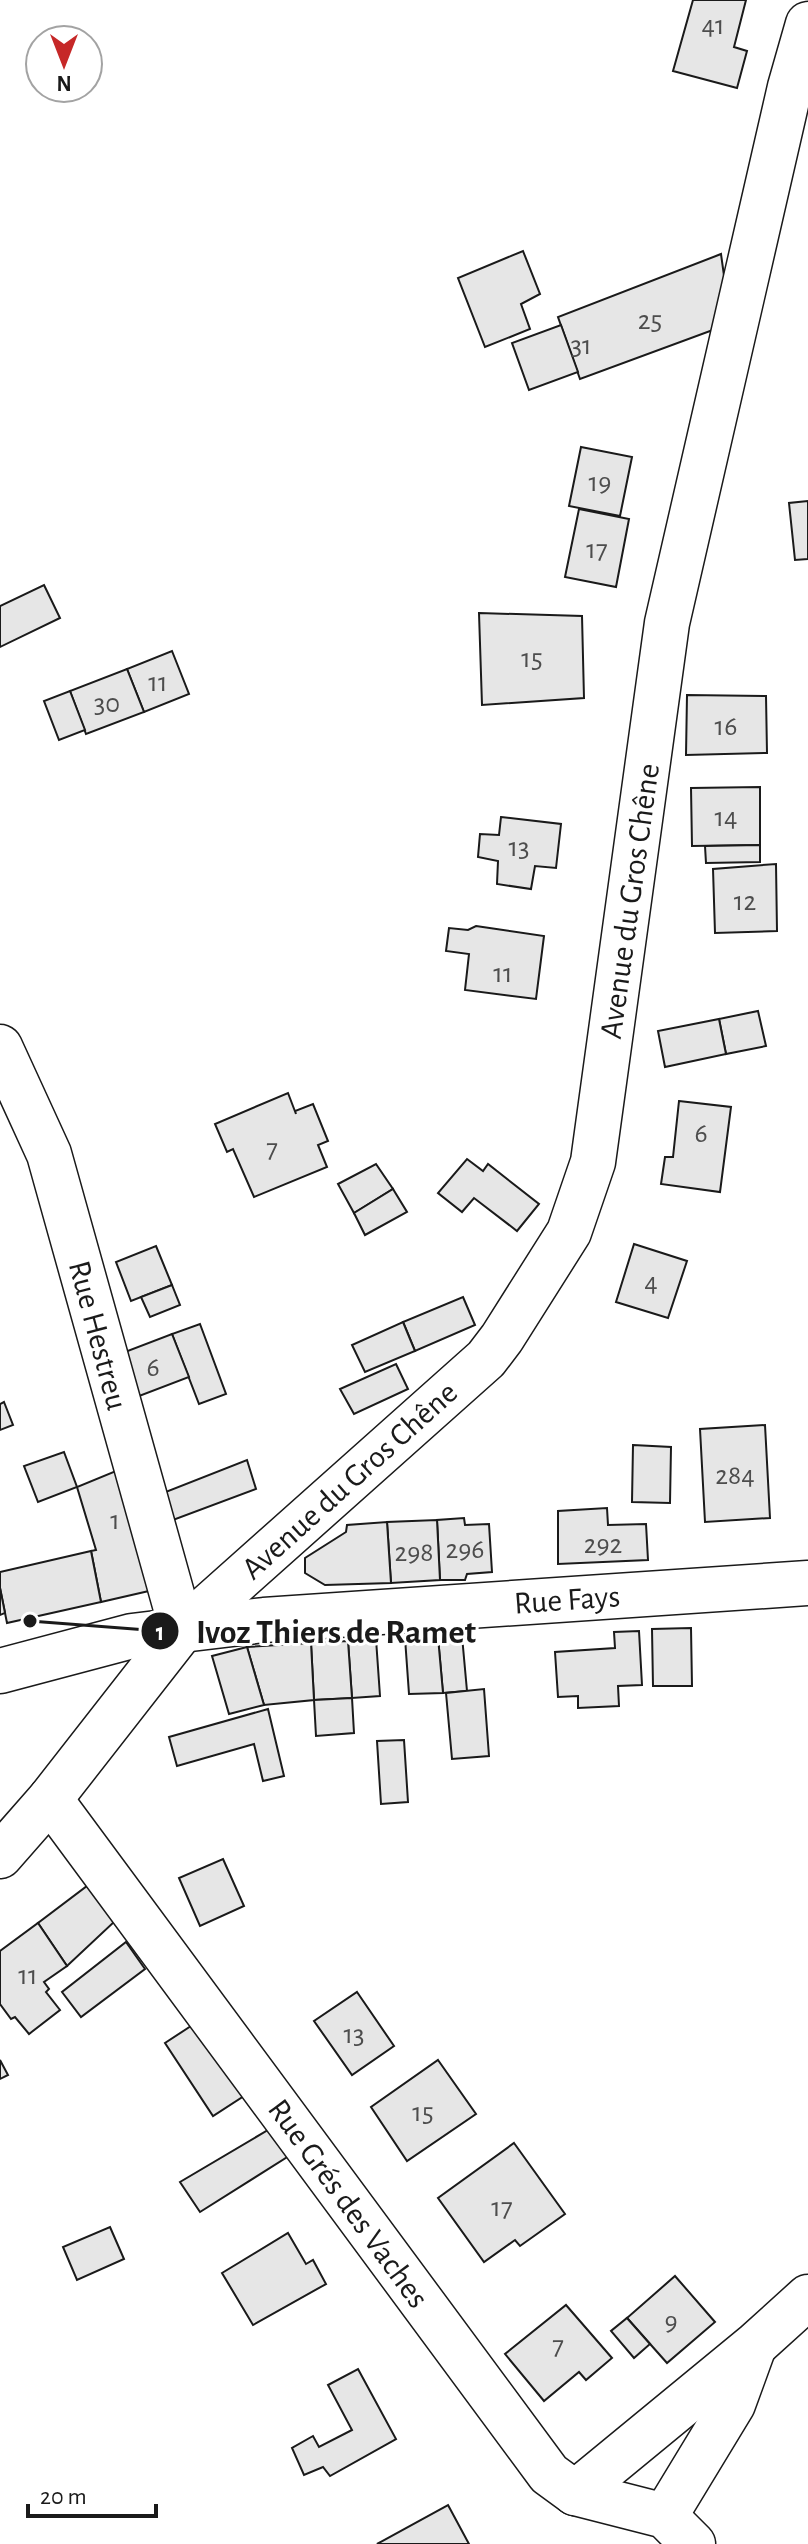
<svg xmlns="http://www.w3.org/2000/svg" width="808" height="2544" viewBox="0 0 808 2544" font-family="'Alegreya Sans',sans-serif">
<rect width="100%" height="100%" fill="#fff"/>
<g fill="#e6e6e6" stroke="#1a1a1a" stroke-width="2">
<polygon points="693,0 746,0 734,47 747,51 737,88 673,71"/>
<polygon points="523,251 540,294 521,304 530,329 485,347 458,278"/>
<polygon points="721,254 726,290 721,327 580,379 558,317"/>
<polygon points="561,325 578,372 529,390 512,343"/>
<polygon points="581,447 632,457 620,516 569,506"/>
<polygon points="808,501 808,559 795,560 789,503"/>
<polygon points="579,509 629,519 616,587 565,577"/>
<polygon points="44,585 60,618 0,647 0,606"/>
<polygon points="479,613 582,616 584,698 482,705"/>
<polygon points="172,651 189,694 144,712 127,669"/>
<polygon points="127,669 144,712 86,734 70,691"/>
<polygon points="70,691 85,730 59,740 44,701"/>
<polygon points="687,695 766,696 767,753 686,755"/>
<polygon points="760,787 760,845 692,846 691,788"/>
<polygon points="501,817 561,824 556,868 535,866 531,889 497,884 498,861 478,857 480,834 499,835"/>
<polygon points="760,845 760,862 706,863 705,846"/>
<polygon points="776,864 777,931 715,933 713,869"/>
<polygon points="476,926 544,936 536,999 465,990 469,954 446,951 449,928 468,930"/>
<polygon points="758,1011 766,1046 726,1054 719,1019"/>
<polygon points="719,1019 726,1054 665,1067 658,1031"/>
<polygon points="288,1093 296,1114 295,1111 313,1104 328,1141 318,1145 327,1167 254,1197 233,1149 227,1152 215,1124"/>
<polygon points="679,1101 731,1107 720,1192 661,1184 665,1157 673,1157"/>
<polygon points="467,1159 483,1171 488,1164 539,1204 517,1231 474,1198 462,1212 438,1193"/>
<polygon points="376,1164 393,1189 354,1213 338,1184"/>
<polygon points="393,1189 407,1212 365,1235 354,1213"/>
<polygon points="634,1244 687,1261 668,1318 616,1302"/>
<polygon points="156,1246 172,1285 131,1301 116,1262"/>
<polygon points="172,1285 180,1305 150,1317 141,1297"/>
<polygon points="463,1297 475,1325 415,1351 403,1322"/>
<polygon points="403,1322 415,1351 365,1372 352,1345"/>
<polygon points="200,1324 226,1394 199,1404 172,1334"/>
<polygon points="172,1334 189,1377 134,1398 117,1355"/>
<polygon points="396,1364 408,1389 354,1414 340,1389"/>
<polygon points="4,1402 13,1425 0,1430 0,1404"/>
<polygon points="765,1425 770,1518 705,1522 700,1429"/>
<polygon points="633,1445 671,1447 670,1503 632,1502"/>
<polygon points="64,1452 77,1487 38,1502 24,1466"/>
<polygon points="247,1460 256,1489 173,1520 163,1493"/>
<polygon points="128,1466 162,1588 101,1602 91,1551 96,1550 77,1487"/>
<polygon points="607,1508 608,1525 646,1524 648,1560 558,1564 558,1511"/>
<polygon points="464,1518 465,1525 489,1524 492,1572 467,1574 465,1580 440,1580 437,1520"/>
<polygon points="437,1520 440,1580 391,1583 387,1522"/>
<polygon points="387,1522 391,1583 325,1585 305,1573 305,1558 346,1532 347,1525"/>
<polygon points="91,1551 101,1602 7,1623 0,1588 0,1572"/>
<polygon points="0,1588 5,1613 0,1615"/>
<polygon points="691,1628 692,1686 653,1686 652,1629"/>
<polygon points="639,1631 642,1685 618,1686 619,1706 578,1708 578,1696 558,1697 555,1652 615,1648 614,1632"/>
<polygon points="462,1636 467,1691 443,1693 438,1637"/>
<polygon points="438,1637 443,1693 409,1694 405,1638"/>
<polygon points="376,1639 380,1696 352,1698 348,1641"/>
<polygon points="348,1641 352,1698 314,1700 311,1643"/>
<polygon points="311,1643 314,1700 264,1705 247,1647"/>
<polygon points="247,1647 264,1705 229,1714 212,1656"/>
<polygon points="484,1689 489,1756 452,1759 446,1693"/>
<polygon points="352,1698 354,1733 316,1736 314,1700"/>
<polygon points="268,1709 284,1776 263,1781 254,1744 177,1766 169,1737"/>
<polygon points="404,1740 408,1802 381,1804 377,1741"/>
<polygon points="223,1859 244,1906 200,1926 179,1878"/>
<polygon points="87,1886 114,1922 67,1966 38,1923"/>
<polygon points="38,1923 67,1966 44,1982 49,1989 46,1992 60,2010 29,2034 15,2017 11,2019 0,2004 0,1951"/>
<polygon points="126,1942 145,1969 81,2017 62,1992"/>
<polygon points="357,1992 394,2046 352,2075 314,2021"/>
<polygon points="194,2024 247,2094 213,2116 165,2043"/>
<polygon points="0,2060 8,2075 0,2079"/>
<polygon points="438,2060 476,2114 407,2161 371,2107"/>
<polygon points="273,2127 292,2154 200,2212 180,2182"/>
<polygon points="514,2143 565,2214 520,2246 515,2240 484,2262 438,2198"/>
<polygon points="110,2227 124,2259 77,2280 63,2247"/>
<polygon points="288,2233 306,2264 313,2260 326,2284 253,2325 222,2273"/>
<polygon points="675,2276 715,2322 667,2363 627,2318"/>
<polygon points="566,2305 612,2358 586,2380 579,2372 544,2401 505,2354"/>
<polygon points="627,2318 650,2344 634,2358 611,2331"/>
<polygon points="358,2369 396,2439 330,2476 323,2467 304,2475 292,2448 313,2436 319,2447 352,2430 328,2385"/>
<polygon points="448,2505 469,2544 377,2544"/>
</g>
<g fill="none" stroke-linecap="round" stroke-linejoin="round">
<defs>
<g id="minor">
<polyline points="0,1047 49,1154 182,1630"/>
<polyline points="0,1671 132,1636 264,1620 808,1583"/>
<polyline points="50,1799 549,2474 575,2493 665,2516 693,2544"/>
<polyline points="0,1856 50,1799 182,1630 486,1359 502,1338 569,1232 593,1162 667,623 790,87 808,24"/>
<polyline points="575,2493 755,2345 808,2297"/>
<polyline points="665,2516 733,2404 753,2349"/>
</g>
</defs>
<use href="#minor" stroke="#1a1a1a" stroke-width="47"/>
<use href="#minor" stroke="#fff" stroke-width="44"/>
</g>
<g text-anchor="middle" stroke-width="6" stroke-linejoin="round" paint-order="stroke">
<g font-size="28" fill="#4d4d4d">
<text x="713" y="34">41</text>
<text x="650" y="329">25</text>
<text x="581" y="354">31</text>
<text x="600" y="491">19</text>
<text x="597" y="558">17</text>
<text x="532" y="667">15</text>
<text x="158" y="691">11</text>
<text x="107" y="712">30</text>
<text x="726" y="735">16</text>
<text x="726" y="826">14</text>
<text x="519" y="856">13</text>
<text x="745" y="910">12</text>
<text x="503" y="982">11</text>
<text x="701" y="1142">6</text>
<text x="272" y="1157">7</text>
<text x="651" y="1291">4</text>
<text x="153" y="1376">6</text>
<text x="735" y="1484">284</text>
<text x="115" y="1529">1</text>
<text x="603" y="1553">292</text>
<text x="465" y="1558">296</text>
<text x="414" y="1561">298</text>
<text x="28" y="1984">11</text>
<text x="354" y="2043">13</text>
<text x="423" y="2121">15</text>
<text x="502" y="2216">17</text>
<text x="671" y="2330">9</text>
<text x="558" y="2354">7</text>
</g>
<g font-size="32" fill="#1a1a1a" stroke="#fff">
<text transform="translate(629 901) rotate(-82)" y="11">Avenue du Gros Chêne</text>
<text transform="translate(99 1335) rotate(75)" y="11">Rue Hestreu</text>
<text transform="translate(349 1480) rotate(-42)" y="11">Avenue du Gros Chêne</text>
<text transform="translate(567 1599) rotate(-4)" y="11">Rue Fays</text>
<text transform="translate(349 2203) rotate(54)" y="11">Rue Grés des Vaches</text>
</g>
</g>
<path fill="none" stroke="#1a1a1a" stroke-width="3" d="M30 1621L160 1631"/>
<g fill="#1a1a1a" stroke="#fff" stroke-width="3">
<circle cx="30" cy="1621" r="8"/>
<circle cx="160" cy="1631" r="20"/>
</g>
<g font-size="24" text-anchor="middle" font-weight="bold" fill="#fff">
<text x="160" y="1640">1</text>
</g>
<g font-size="34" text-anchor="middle" font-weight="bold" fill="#1a1a1a" stroke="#fff" stroke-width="6" stroke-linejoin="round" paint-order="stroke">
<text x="336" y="1643">Ivoz Thiers de Ramet</text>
</g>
<g transform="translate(64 64) rotate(180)"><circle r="38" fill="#ffffff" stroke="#a3a3a3" stroke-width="2"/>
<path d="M0-6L14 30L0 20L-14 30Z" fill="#c62828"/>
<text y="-12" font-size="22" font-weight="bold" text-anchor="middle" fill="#1a1a1a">N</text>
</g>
<path d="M28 2504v12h128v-12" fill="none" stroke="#1a1a1a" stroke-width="4"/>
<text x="40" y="2504" font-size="24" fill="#1a1a1a" stroke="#ffffff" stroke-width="6" paint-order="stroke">20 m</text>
</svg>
